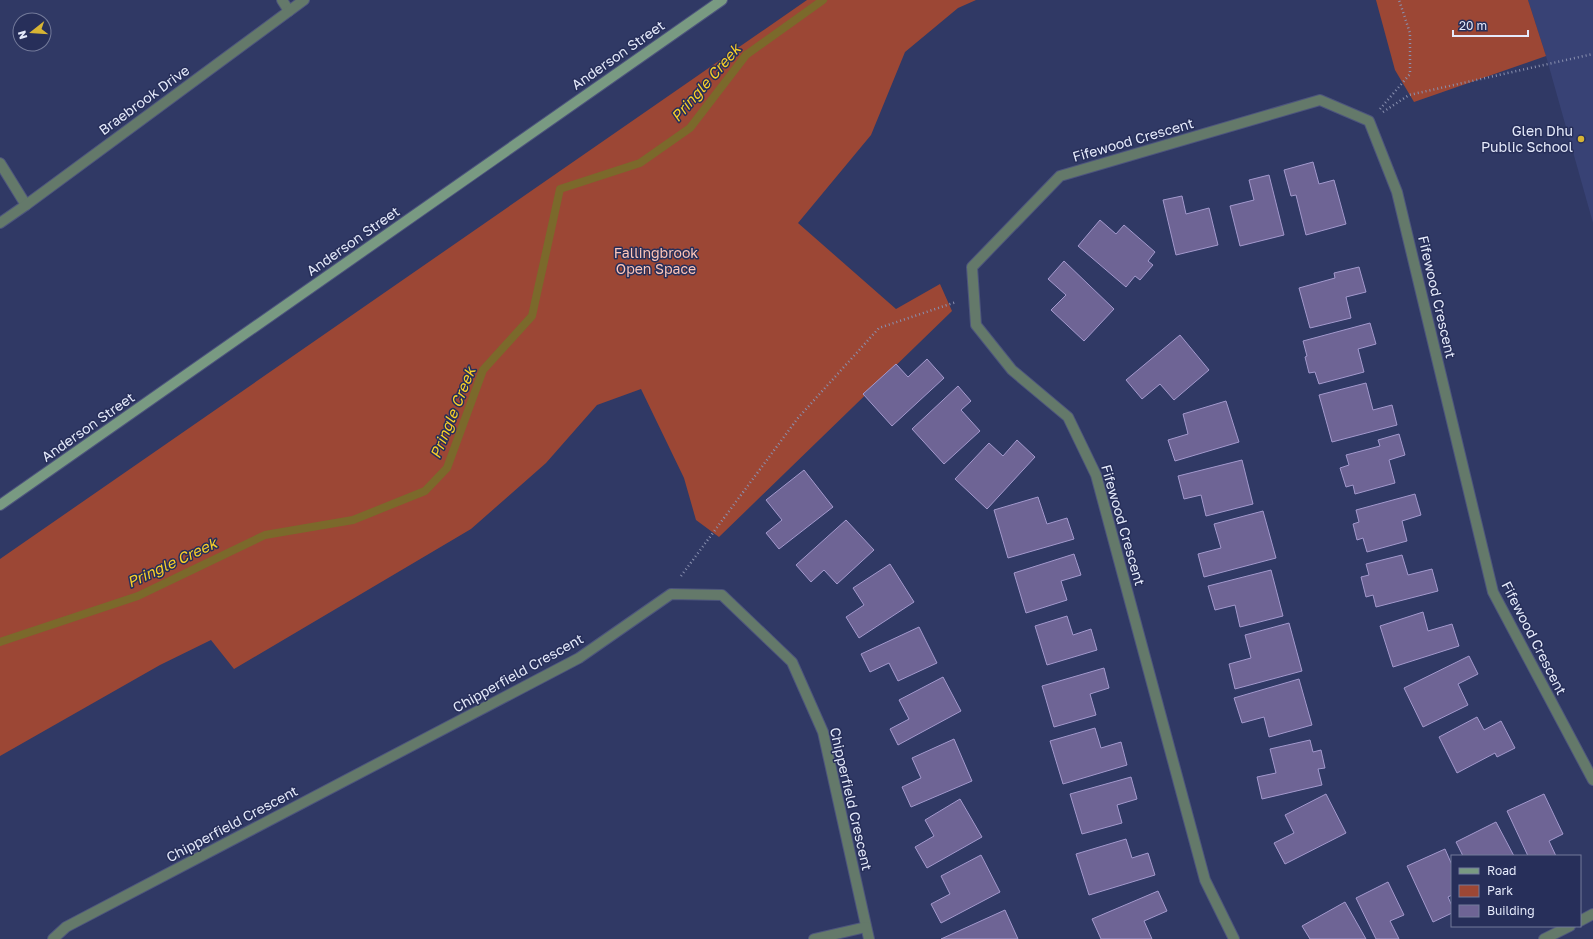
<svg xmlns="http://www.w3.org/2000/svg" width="1593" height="939" viewBox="0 0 1593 939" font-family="'Golos Text',sans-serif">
<rect width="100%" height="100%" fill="#303965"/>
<polygon fill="#384275" points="1528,0 1593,0 1593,223 1546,56"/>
<g fill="#9c4735">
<polygon points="807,0 976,0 958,8 905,52 871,135 798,223 896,309 940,284 952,311 719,537 696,520 684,478 641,389 597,405 546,463 471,529 234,669 211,640 160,665 0,756 0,559"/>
<polygon points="1376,0 1528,0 1546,56 1414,102 1395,70"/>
</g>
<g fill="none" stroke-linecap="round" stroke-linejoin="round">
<polyline stroke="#7b692b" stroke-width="8" points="0,642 138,596 265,535 353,520 425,491 447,468 483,370 532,316 560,189 640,163 690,128 746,55 823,0"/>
</g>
<g fill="#6e6495" stroke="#a399cd">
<polygon points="1313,162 1319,184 1334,180 1346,224 1306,235 1296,195 1291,196 1284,170"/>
<polygon points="1269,175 1284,235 1240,246 1230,206 1254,200 1249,180"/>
<polygon points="1182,196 1186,214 1209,208 1218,245 1176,255 1163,200"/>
<polygon points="1100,220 1116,234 1124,225 1155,252 1148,261 1153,265 1140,280 1135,276 1126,287 1078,246"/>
<polygon points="1064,261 1114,309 1084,341 1051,310 1066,295 1048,279"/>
<polygon points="1359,267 1366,292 1346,297 1351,318 1310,328 1299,288 1335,278 1334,273"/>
<polygon points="1370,323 1376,344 1358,349 1364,372 1319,384 1315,372 1309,373 1305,357 1307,356 1303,341"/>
<polygon points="1180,335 1209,370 1174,400 1160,384 1142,399 1126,380"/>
<polygon points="927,359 944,378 892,426 863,394 896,364 908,377"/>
<polygon points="1366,383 1373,410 1392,405 1397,425 1332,442 1319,395"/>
<polygon points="958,386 971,401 961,410 980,431 944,464 912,429"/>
<polygon points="1226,401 1239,442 1175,461 1168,440 1188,434 1183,414"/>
<polygon points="1399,434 1405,455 1389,460 1395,483 1355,494 1353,485 1346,487 1340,468 1349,465 1346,455 1380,446 1378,440"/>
<polygon points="1017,440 1035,457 987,509 955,479 989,443 1003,456"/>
<polygon points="1242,460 1253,504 1206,516 1201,495 1184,499 1178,476"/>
<polygon points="804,470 833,507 779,549 766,533 782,520 766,500"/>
<polygon points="1415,494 1421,515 1402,521 1407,541 1367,552 1363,538 1357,540 1353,524 1359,522 1356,510"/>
<polygon points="1038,497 1047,524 1067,518 1074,539 1008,558 994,510"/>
<polygon points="1263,511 1276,558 1204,577 1198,554 1221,548 1214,524"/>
<polygon points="846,520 874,550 837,584 824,570 811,582 796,565"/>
<polygon points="1074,554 1081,575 1061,581 1067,600 1026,613 1014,573"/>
<polygon points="1402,555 1408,575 1432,569 1438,591 1376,607 1373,595 1366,597 1361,577 1369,575 1366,564"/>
<polygon points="890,564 914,602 859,638 846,617 864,605 853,588"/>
<polygon points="1271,570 1283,616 1240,627 1235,605 1215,610 1208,586"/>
<polygon points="1423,612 1428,631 1452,624 1459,646 1393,667 1380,626"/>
<polygon points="1067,616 1073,635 1091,629 1097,650 1047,665 1035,626"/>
<polygon points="1289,623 1302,671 1235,689 1229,664 1251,658 1245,635"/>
<polygon points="919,627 937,663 898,681 889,663 870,672 861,654"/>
<polygon points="1469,656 1478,674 1458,684 1468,705 1423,727 1404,688"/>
<polygon points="1104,668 1109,688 1090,694 1096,715 1054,727 1042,686"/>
<polygon points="943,677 961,711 898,745 890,729 909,719 899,700"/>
<polygon points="1299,679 1312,725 1269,737 1264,717 1242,723 1234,698"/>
<polygon points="1477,717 1484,730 1501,721 1515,748 1497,757 1495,753 1457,773 1439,737"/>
<polygon points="1095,728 1101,748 1121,742 1127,765 1063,784 1050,741"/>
<polygon points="954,739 972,781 911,807 902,787 921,778 912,758"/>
<polygon points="1310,740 1313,752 1321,750 1325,768 1318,769 1322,785 1262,799 1257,777 1276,773 1270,749"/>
<polygon points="1131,777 1137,799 1117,805 1122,823 1082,834 1070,794"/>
<polygon points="1326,794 1346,833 1285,864 1274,843 1294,833 1285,815"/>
<polygon points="1544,794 1563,834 1549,841 1556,856 1528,856 1507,811"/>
<polygon points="960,799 982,837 927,868 915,847 934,836 925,820"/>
<polygon points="1496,822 1514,856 1463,856 1456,842"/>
<polygon points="1126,839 1132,858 1148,853 1155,875 1089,895 1076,854"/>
<polygon points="1445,849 1452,865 1452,895 1448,897 1452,906 1452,913 1433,922 1407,866"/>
<polygon points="981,855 1000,892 941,923 931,904 950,894 941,876"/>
<polygon points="1388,882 1404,915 1390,921 1399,939 1376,939 1356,898"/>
<polygon points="1158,891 1167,911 1144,921 1152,939 1101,939 1092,919"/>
<polygon points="1345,902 1366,939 1310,939 1302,926"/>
<polygon points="1005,910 1018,939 941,939"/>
</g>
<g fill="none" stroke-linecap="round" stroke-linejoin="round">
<defs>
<g id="street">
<polyline points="282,0 289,11"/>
<polyline points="0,163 26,205"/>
<polyline points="0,223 26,205 304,0"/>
<polyline points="1580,921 1593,914"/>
<polyline points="53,939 66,927 579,658 671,594 722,595 792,662 823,732 869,939"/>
<polyline points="814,939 866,927"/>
<polyline points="1234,939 1205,880 1096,475 1068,417 1012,370 976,325 972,267 1060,176 1320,100 1369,121 1397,192 1493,592 1593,780"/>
<polyline points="1544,939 1570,926"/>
</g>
<polyline id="secondary" points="0,505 722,0"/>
</defs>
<use href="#street" stroke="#4d557d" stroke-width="12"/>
<use href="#secondary" stroke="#4d557d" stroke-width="12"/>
<g stroke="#8a91b0" stroke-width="2.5" stroke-dasharray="1 3" stroke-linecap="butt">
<polyline points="1380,109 1410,74 1410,33 1399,0"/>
<polyline points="1383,112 1409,95 1593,54"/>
<polyline points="681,576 798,418 879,328 956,302"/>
</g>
<use href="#street" stroke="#64796a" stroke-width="10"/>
<use href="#secondary" stroke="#799a82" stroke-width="10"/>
</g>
<circle fill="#d7b434" stroke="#272f5a" stroke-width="1.5" cx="1581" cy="139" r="4"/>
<g text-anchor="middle" stroke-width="3" stroke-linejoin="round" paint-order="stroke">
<g font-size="14" fill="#e5eafb" stroke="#272f5a">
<text transform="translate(618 55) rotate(-35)" y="5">Anderson Street</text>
<text transform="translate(144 100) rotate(-36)" y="5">Braebrook Drive</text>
<text transform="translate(1133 140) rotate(-16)" y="5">Fifewood Crescent</text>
<text transform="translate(353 241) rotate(-35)" y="5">Anderson Street</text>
<text transform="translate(1437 297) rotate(77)" y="5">Fifewood Crescent</text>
<text transform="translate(88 427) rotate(-35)" y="5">Anderson Street</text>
<text transform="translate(1123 525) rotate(74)" y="5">Fifewood Crescent</text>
<text transform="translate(1534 638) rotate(63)" y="5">Fifewood Crescent</text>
<text transform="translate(518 673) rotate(-29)" y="5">Chipperfield Crescent</text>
<text transform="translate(851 799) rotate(77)" y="5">Chipperfield Crescent</text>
<text transform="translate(232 824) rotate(-28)" y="5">Chipperfield Crescent</text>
</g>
<g font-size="14" fill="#e5eafb" stroke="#272f5a" text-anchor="end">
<text x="1573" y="136">Glen Dhu<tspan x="1573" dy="16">Public School</tspan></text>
</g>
<g font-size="14" fill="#fec6b9" stroke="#272f5a">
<text x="656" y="258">Fallingbrook<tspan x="656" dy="16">Open Space</tspan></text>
</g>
<g font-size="15" font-style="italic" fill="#fad028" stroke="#272f5a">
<text transform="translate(706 83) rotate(-49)" y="5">Pringle Creek</text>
<text transform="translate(453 413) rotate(-68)" y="5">Pringle Creek</text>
<text transform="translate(172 563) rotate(-25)" y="5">Pringle Creek</text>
</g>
</g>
<rect x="1451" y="855" width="130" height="72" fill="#272f5a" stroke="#737a9a"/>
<rect x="1459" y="868" width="20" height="6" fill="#799a82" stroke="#737a9a"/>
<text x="1487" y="875" font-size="12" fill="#e5eafb">Road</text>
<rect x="1459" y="885" width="20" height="12" fill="#9c4735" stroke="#737a9a"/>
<text x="1487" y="895" font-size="12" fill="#e5eafb">Park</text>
<rect x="1459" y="905" width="20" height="12" fill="#6e6495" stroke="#737a9a"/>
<text x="1487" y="915" font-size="12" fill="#e5eafb">Building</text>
<g transform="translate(32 32) rotate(253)"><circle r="19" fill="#272f5a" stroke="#737a9a"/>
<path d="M0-3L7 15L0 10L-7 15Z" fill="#d7b434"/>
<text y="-6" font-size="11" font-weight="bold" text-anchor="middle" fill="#e5eafb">N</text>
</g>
<path d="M1453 30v6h75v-6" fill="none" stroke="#e5eafb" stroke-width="2"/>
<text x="1459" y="30" font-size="12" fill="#e5eafb" stroke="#272f5a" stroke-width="3" paint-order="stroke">20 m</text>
</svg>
